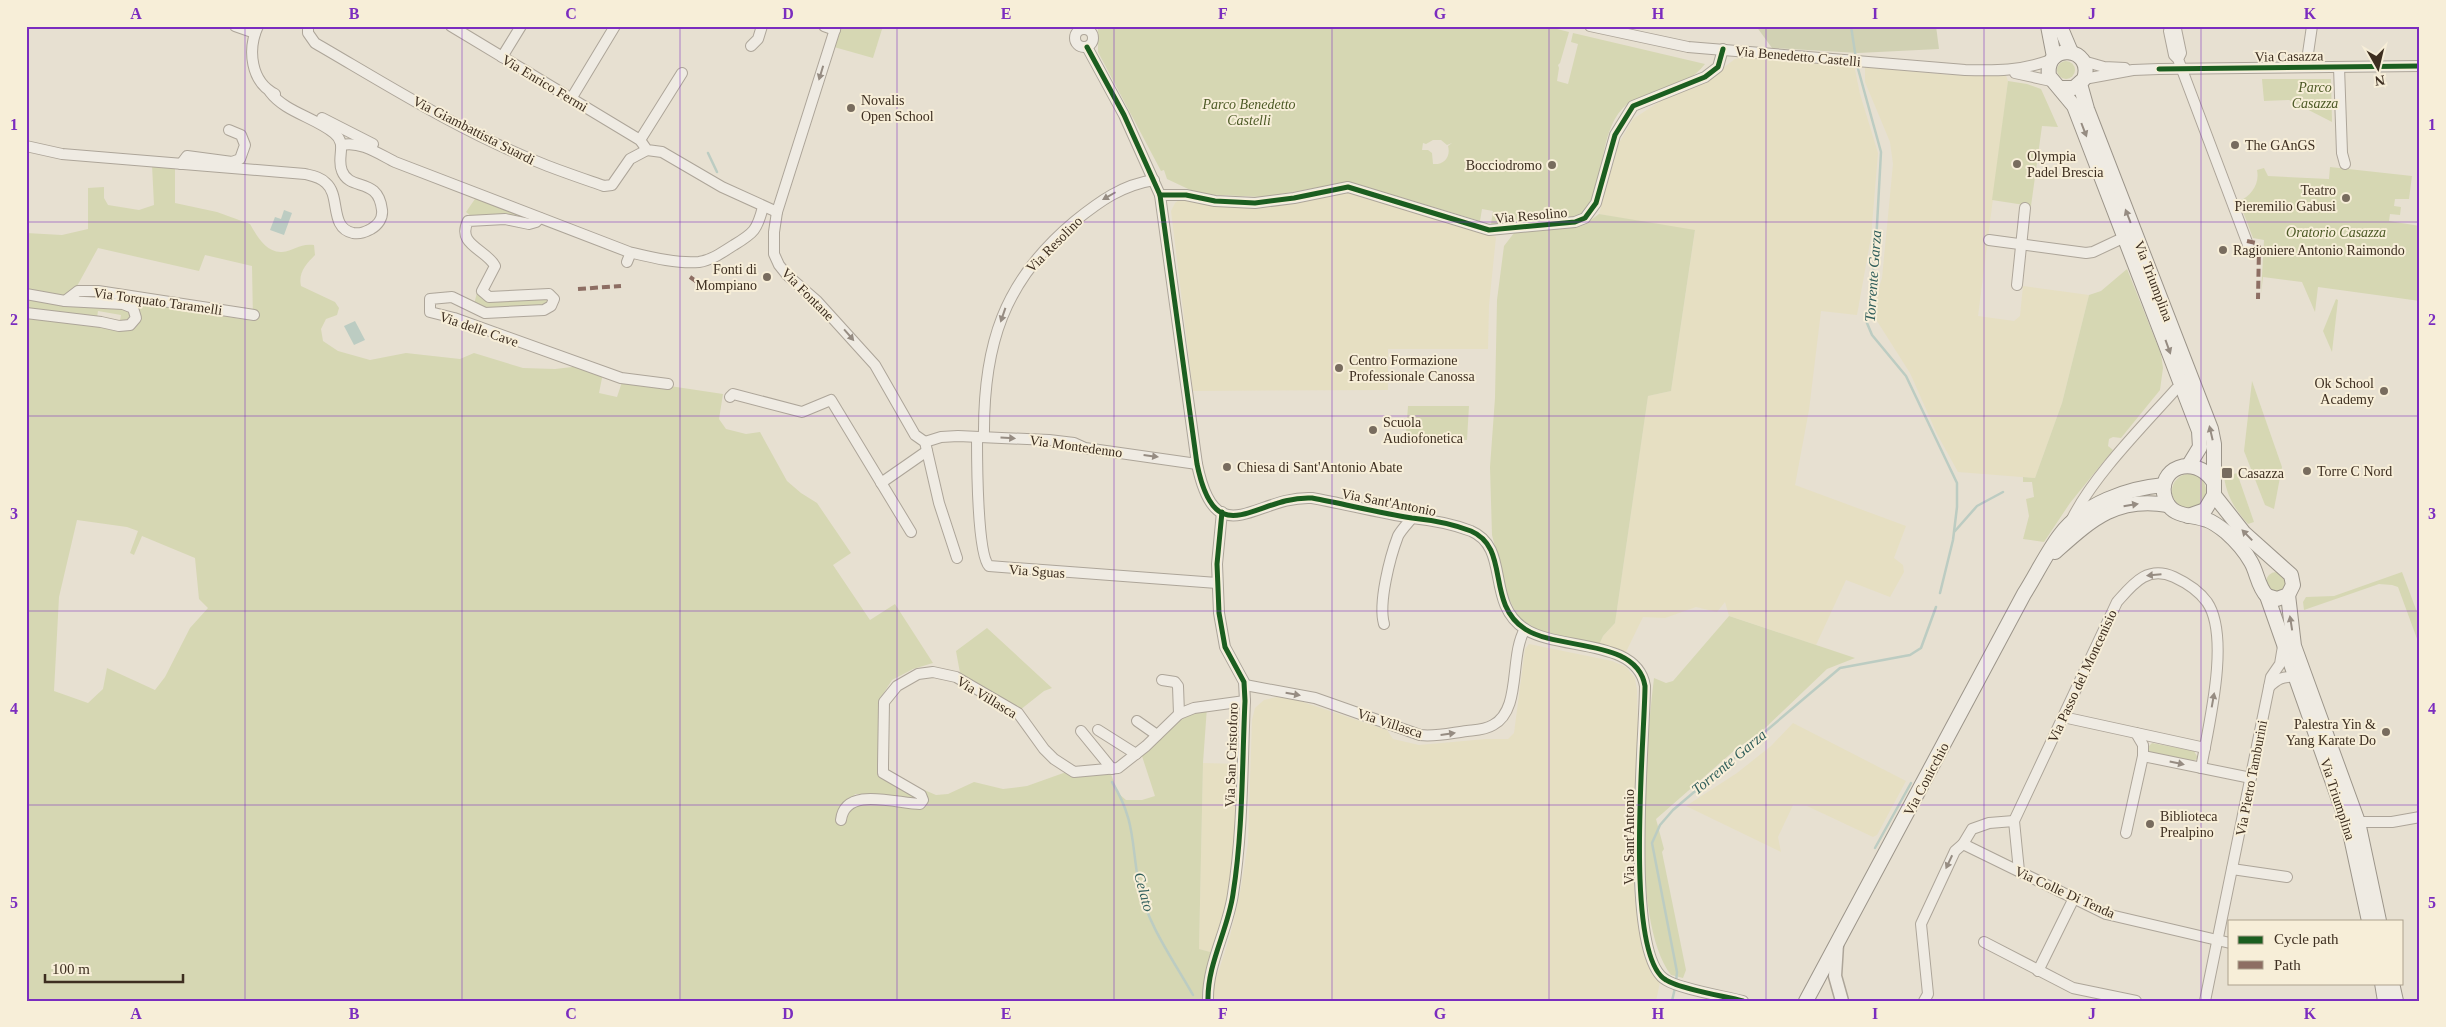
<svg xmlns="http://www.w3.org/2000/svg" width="2446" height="1027" viewBox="0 0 2446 1027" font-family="Georgia,serif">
<rect width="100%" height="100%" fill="#e7e0d1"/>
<g fill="#e6dfc2">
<polygon points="1748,56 1854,65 1860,94 1878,153 1871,237 1857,315 1821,311 1809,410 1795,485 1906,526 1894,558 1903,565 1904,572 1890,597 1846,580 1816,645 1729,616 1725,602 1717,612 1696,607 1665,618 1643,617 1625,654 1599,645 1603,636 1615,623 1648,396 1671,391 1695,231 1599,214 1619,143 1633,119 1662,100 1700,85 1735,59"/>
<polygon points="1865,67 1950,75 2006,75 2008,81 1978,316 2014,321 2020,316 2023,286 2089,295 2062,403 2035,478 1958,472 1937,434 1910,373 1877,321 1874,311 1874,303 1882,278 1893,164 1890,142 1865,82"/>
<polygon points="1343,191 1357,192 1496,237 1489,305 1488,349 1388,349 1388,390 1193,391 1171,211 1175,203 1180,199 1257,208 1290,204"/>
<polygon points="1529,644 1612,661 1626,667 1635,678 1637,690 1638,732 1633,868 1635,900 1644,955 1651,973 1660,982 1656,1001 1212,1001 1214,985 1230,936 1240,893 1248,843 1252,720 1255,708 1264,700 1277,697 1294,699 1387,730 1393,739 1419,745 1486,739 1508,739 1514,733 1525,649"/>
<polygon points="1793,723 1906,781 1877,835 1873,837 1807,806 1793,805 1778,837 1781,852 1686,806 1737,773 1771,746"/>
<polygon points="1203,763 1240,764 1238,820 1230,898 1214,953 1199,949"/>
</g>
<g fill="#d6d7b3" fill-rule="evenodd">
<polygon points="841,26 883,26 873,58 834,47"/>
<path d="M1098,26H1545L1569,32L1560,63L1558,65L1559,68L1557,81L1568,84L1578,44L1571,42L1573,33L1705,64C1695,77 1677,87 1661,92C1647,96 1633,97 1623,108C1596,136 1606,196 1582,214C1574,220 1558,219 1548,220C1529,222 1510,226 1491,224L1493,211L1482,209L1480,221L1350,182L1262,197L1199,194L1167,179L1164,170L1161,171L1098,52ZM1433,140H1441L1447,145L1452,143L1448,146C1451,157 1444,165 1433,164L1432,153L1428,150H1422L1423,143L1426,144Z"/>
<circle cx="2066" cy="70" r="9"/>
<polygon points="2262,79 2331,79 2332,122 2289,100 2264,101"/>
<polygon points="2008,81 2027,84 2041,89 2058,127 2042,126 2031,206 1992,200"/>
<path d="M152,165L175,167V203L217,212L250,224C257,236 266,253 282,252C294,251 300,243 314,245L315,255C306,264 298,273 301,286L335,302L339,308L337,315L326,319L321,329L323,341L338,351L370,360L406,353L460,359L474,353L523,368L555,369L581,366L603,373L599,393L617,397L623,379L723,394L719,419L726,429L746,434L760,432L787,481L801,493L817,503L851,553L833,565L870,620L895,604L933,663L913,669L892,680L878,702L879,777L912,795L913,798L880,794H854L865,803L907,808L926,796L922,789L936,795L948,794L974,782L1003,789L1027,786L1069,771L1110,772L1119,794L1126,800H1142L1155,796L1141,753L1180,716L1207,707L1203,763L1199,949L1214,953L1204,984L1203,1001H26V318L128,329L136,327L140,319L138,307L131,301L253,321L252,266L205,255L199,271L98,248L76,288L63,296L26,288V233L62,235L88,229V188L104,187V198L108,205L139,210L154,205ZM77,520L127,527L138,531L130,553L134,555L142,536L195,558L199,599L208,608L190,628L165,677L155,690L107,668L103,689L88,703L54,691L59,597Z"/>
<path d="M2330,167L2412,176L2409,199H2395L2394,206L2401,207L2400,215L2390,214L2389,221L2420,226V301L2318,287L2315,312L2302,282L2263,277L2261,294L2264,240L2253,238L2239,201C2251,196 2260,184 2257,170L2264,168L2268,176L2329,179Z"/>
<polygon points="477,196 527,216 521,218 471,216 466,212"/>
<polygon points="1599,214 1695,230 1671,391 1648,396 1615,623 1603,636 1599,645 1538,630 1518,617 1507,594 1492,535 1490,467 1495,398 1497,300 1504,246 1514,233 1587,223"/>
<polygon points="2127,269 2161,354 2163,368 2160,390 2121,438 2113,437 2109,439 2108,446 2113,450 2070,503 2044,542 2023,539 2029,516 2026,499 2034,497 2032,482 2023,482 2023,477 2035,478 2062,403 2089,295 2101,291"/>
<path d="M477,293C495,311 529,287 550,300L545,305L502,310H489L474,304Z"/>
<polygon points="26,298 128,309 131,313 128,320 120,321 121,315 98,311 97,318 26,310"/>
<polygon points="2336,299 2338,300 2332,352 2323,331"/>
<polygon points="2252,381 2282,467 2274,509 2265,505 2244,451"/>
<polygon points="1408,406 1469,406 1467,440 1406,434"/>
<path d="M2237,473L2254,522L2248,524C2235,509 2227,497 2224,477Z"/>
<circle cx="2189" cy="491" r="17"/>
<circle cx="2276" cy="582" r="10"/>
<polygon points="2402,572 2420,620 2420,647 2398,587 2392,585 2379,584 2304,610 2303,602 2306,597 2334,596"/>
<path d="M1729,616L1855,658L1827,669L1761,732L1736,749L1656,819L1664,849L1662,852L1686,970L1683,978L1671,975C1629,919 1646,747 1654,678L1666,683L1673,681Z"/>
<polygon points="987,628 1052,688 1044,691 1020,710 1004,699 960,673 956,651"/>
<polygon points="2152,743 2194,751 2198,758 2192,762 2151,754 2147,748"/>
</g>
<polygon fill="#d1d1b3" points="1756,26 1936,26 1939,49 1858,53 1772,48"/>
<g fill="#bcccc2">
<polygon points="284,210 292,213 284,235 270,230 275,217 281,219"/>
<polygon points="355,321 365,340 354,345 344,326"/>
</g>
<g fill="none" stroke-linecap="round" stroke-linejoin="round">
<g stroke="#bcccc2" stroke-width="2.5">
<polyline points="1851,26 1856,59"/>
<polyline points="1857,65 1881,152 1876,243 1867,323 1872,335 1906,376 1957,483 1957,507 1953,540 1940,593"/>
<polyline points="708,153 717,172"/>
<polyline points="1955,531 1977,506 2003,492"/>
<path d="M1112,782C1136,821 1131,844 1139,885C1147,924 1174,961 1193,995"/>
<polyline points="1875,848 1911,783"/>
<polyline points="1676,982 1677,972 1652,843 1660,825 1673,810 1840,668 1910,655 1921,648 1936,607"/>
<polyline points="1672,1001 1675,988"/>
</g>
<defs>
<g id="minor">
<polyline points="235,26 255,33"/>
<path d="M258,26C247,50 251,82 275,94"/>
<path d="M308,26V33L315,43C389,86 463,133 543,164C563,172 584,179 604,186L612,185L630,159L647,150"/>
<polyline points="451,26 640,140 647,150 662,152 722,187 777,212"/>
<polyline points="824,26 835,30"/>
<polyline points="836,26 777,212 774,232 774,254 779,265 787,275 817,301 875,365 915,435 925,442 939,503 957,558"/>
<path d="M1590,26L1688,47L1965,70C1997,71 2020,71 2051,60"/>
<circle cx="1084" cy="38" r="9"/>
<polyline points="751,46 758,39 762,26"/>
<path d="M1087,47L1124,115L1160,195L1197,464C1216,557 1256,495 1312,498C1345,504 1379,513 1412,518C1431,520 1453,524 1471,531C1511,548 1485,603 1525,629C1559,651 1637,638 1645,686C1645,735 1623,956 1666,980C1680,989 1724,996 1743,1001"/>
<polyline points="502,57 521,26"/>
<polyline points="2178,59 2181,53 2176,29 2172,27 2169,31 2174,55 2178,59 2250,250"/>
<polyline points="2083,61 2104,67 2125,68"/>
<polyline points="2306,67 2312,26"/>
<polyline points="2339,67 2342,153 2345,164"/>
<polyline points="2015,73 2051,81"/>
<polyline points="2084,79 2133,70 2159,69 2420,66"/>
<polyline points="571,99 615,26"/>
<polyline points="322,118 373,144"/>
<polyline points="640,140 682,73"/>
<path d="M342,145C361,141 379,154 395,162L629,252C650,257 677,264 699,262C712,260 723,252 734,245C754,233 757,230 763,207"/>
<path d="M26,146L62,154L305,174C313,176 320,177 326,183C341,196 329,228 353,233C361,234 365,232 371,229C378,225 383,218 382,210C378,176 350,192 342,171C336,157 348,144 334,133C314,117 285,112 270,92"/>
<polyline points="181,164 187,156 232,162 240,159 245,145 241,135 229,130"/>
<polyline points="1160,195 1186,195 1215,201 1255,203 1294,198 1348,187 1489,230 1575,222 1585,218 1596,203 1615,135 1633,106 1705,77 1718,67 1723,49"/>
<path d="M540,218L536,222L529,224L505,219L468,221C456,245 486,249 495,266L482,291L489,297L549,294L554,299L551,306L544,310L485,313L452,297L430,299V312L454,318L621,378L668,384"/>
<polyline points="1989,240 2086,253 2093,252 2125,237"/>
<polyline points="627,262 629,257"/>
<polyline points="2017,285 2025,208"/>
<polyline points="26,294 65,301 123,304 133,308 136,318 130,325 119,326 101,322 26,313"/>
<polyline points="65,301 78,291 98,291 254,315"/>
<polyline points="730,397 733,394 802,412 831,400 911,532"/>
<path d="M977,437C977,459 977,554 989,566L1217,583"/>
<path d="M984,437C983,346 1003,281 1075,221C1100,201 1122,185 1154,180"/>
<polyline points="925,442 941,437 958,436 1049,440 1074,443 1085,448 1197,464"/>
<polyline points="881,483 927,451"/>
<path d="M2071,521C2092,477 2143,426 2176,389L2183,386"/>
<path d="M1384,624C1378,603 1390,557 1398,536C1401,530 1408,523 1412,518"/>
<polyline points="1162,680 1175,682 1178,686 1179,714"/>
<path d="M1245,685L1315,698L1420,735C1435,737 1451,733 1467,731C1475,730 1485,730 1493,725C1522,710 1509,656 1525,629"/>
<path d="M2269,687C2277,679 2283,676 2294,677"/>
<polyline points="2063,717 2205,748"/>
<polyline points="1137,721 1157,735"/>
<polyline points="1098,730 1136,754"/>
<polyline points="1081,731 1112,769"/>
<polyline points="2136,733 2143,745 2143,756 2251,778"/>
<path d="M841,820C845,785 898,804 920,804L923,800L921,795L883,773V765L884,702L897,686L918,674L933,672L956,677L1018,713L1044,749L1054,759L1074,772L1118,768L1146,746L1179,714L1194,708L1245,701"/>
<polyline points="2358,822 2392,822 2420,817"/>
<polyline points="2126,833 2143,756"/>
<polyline points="1963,844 2106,914 2230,943"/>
<polyline points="2232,869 2287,877"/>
<path d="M2019,871L2014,821L2117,602C2133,584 2147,565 2174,577C2187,583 2199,591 2207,602C2231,637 2208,728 2201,768"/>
<polyline points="1984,942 2073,988 2136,1001"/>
<polyline points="2038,971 2074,898"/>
<path d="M1208,1001C1207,964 1228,930 1233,894C1243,831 1242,765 1245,701L1244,682L1225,647L1219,613L1217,564L1222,512"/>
<polyline points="1924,1001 1928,994 1921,924 1955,851 1963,844 1972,829 1989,823 2014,821"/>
<polyline points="2205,1001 2269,687 2271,677 2280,664 2283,646"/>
</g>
<polyline id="tertiary" points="1837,944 1835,976 1842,1001"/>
<g id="secondary">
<polyline points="2048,26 2054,57"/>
<polyline points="2060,26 2071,52"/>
<polyline points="2080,84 2087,109 2211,429 2214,444 2214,495 2205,510 2188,516"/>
<path d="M2060,88H2074L2084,79C2095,47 2044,41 2049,76L2074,106L2199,431L2200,447L2189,465"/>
<path d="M2213,481C2194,453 2156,468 2165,498C2171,518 2191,514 2207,520C2213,522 2221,528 2226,532C2235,540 2245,551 2251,562C2257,572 2258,587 2267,596L2349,828L2369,921"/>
<polyline points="2214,495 2244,533 2291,575 2293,585 2288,595 2277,599 2267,596"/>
<path d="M2055,552C2091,520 2116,496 2168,505"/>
<polyline points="2288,595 2294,646 2358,822 2379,921"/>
<polyline points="2382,983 2385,1001"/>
<polyline points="2392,983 2396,1001"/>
<path d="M1806,1001L2024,594C2036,575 2047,552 2060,535C2083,504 2128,488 2164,485"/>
</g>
</defs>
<use href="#minor" stroke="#ada599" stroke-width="12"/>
<use href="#tertiary" stroke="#ada599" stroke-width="15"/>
<use href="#secondary" stroke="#9c958a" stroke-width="16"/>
<use href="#minor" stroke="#efebe3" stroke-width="10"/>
<use href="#tertiary" stroke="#efebe3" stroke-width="12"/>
<use href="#secondary" stroke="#efebe3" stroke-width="14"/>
<g stroke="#8d6e63" stroke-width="4" stroke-dasharray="8 4" stroke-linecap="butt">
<polyline points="2247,241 2256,243 2259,247 2258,299"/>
<polyline points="690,277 706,288"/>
<polyline points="578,289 621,286"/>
</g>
<defs>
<g id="cycleway">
<path d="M1087,47L1124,115L1160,195L1197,464C1216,557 1256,495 1312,498C1345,504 1379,513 1412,518C1431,520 1453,524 1471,531C1511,548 1485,603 1525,629C1559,651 1637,638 1645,686C1645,735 1623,956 1666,980C1680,989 1724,996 1743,1001"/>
<polyline points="2159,69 2420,66"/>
<polyline points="1160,195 1186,195 1215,201 1255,203 1294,198 1348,187 1489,230 1575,222 1585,218 1596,203 1615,135 1633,106 1705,77 1718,67 1723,49"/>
<path d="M1208,1001C1207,964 1228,930 1233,894C1243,831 1242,765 1245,701L1244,682L1225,647L1219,613L1217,564L1222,512"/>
</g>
</defs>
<use href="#cycleway" stroke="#f7eed8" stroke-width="8"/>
<use href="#cycleway" stroke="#1b5e20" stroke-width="5"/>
</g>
<defs><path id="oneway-solid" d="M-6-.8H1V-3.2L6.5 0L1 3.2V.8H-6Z" transform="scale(1.25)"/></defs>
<g fill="#968c82">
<use href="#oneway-solid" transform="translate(821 73) rotate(107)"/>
<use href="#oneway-solid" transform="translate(2084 130) rotate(69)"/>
<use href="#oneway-solid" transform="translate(1109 196) rotate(150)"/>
<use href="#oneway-solid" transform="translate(2128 216) rotate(-111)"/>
<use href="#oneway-solid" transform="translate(1003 315) rotate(109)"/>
<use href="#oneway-solid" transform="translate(849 335) rotate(49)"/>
<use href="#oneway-solid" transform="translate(2168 347) rotate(70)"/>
<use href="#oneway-solid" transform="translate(2211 433) rotate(-103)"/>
<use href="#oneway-solid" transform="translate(1008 438) rotate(3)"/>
<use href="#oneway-solid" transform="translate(1151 456) rotate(7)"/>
<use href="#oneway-solid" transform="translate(2131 505) rotate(-9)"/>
<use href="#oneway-solid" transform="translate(2247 535) rotate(-134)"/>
<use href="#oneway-solid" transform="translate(2154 575) rotate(175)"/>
<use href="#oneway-solid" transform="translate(2291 623) rotate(-99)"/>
<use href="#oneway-solid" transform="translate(1293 694) rotate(10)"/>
<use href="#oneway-solid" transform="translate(2213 700) rotate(-80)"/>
<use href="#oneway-solid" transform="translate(1448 734) rotate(-8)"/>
<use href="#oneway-solid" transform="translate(2177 763) rotate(12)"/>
<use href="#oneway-solid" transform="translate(1949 862) rotate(115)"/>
</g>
<path fill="none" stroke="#7b2cbf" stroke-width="1" stroke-opacity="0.55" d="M245,26V1001M462,26V1001M680,26V1001M897,26V1001M1114,26V1001M1332,26V1001M1549,26V1001M1766,26V1001M1984,26V1001M2201,26V1001M26,222H2420M26,416H2420M26,611H2420M26,805H2420"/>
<g fill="#786c5e" stroke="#f7eed8" stroke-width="2">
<circle cx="851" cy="108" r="5"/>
<circle cx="2235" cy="145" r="5"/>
<circle cx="2017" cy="164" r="5"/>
<circle cx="1552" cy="165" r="5"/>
<circle cx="2346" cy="198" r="5"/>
<circle cx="2223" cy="250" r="5"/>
<circle cx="767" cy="277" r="5"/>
<circle cx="1339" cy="368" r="5"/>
<circle cx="2384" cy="391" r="5"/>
<circle cx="1373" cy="430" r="5"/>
<circle cx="1227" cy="467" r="5"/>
<circle cx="2307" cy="471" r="5"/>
<rect x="2221" y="467" width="12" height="12" rx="2.5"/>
<circle cx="2386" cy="732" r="5"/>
<circle cx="2150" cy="824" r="5"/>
</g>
<g text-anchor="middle" stroke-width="4" stroke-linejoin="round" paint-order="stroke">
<g font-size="14" fill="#3d2e20" stroke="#f7eed8">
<text transform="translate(1798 56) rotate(5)" y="5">Via Benedetto Castelli</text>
<text transform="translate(2289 56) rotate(-1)" y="5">Via Casazza</text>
<text transform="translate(545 83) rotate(31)" y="5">Via Enrico Fermi</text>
<text transform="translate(474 130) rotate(27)" y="5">Via Giambattista Suardi</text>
<text transform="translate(1531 215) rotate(-5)" y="5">Via Resolino</text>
<text transform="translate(1054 244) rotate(-45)" y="5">Via Resolino</text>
<text transform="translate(2154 281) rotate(69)" y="5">Via Triumplina</text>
<text transform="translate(808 294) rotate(45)" y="5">Via Fontane</text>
<text transform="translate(158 301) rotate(8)" y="5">Via Torquato Taramelli</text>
<text transform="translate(479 329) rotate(19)" y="5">Via delle Cave</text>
<text transform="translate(1076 446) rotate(8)" y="5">Via Montedenno</text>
<text transform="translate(1389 502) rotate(11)" y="5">Via Sant'Antonio</text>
<text transform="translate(1037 571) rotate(4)" y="5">Via Sguas</text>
<text transform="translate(2082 676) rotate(-65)" y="5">Via Passo del Moncenisio</text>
<text transform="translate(987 697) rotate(31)" y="5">Via Villasca</text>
<text transform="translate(1390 723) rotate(18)" y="5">Via Villasca</text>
<text transform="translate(1231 755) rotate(-88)" y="5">Via San Cristoforo</text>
<text transform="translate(2251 778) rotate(-79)" y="5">Via Pietro Tamburini</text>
<text transform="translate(1926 779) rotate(-62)" y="5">Via Conicchio</text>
<text transform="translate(2338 799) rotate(72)" y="5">Via Triumplina</text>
<text transform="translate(1629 837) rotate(-90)" y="5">Via Sant'Antonio</text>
<text transform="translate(2065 892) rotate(24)" y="5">Via Colle Di Tenda</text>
</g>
<g font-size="14" font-style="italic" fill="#4d5a26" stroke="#f7eed8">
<text x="2315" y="92">Parco<tspan x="2315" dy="16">Casazza</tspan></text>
<text x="1249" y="109">Parco Benedetto<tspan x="1249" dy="16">Castelli</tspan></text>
<text x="2336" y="237">Oratorio Casazza</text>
</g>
<g font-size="14" fill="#3d2e20" stroke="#f7eed8" text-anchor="start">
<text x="861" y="105">Novalis<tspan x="861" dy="16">Open School</tspan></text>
<text x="2245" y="150">The GAnGS</text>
<text x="2027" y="161">Olympia<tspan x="2027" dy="16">Padel Brescia</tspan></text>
<text x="1542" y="170" text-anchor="end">Bocciodromo</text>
<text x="2336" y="195" text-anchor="end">Teatro<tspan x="2336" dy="16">Pieremilio Gabusi</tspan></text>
<text x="2233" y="255">Ragioniere Antonio Raimondo</text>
<text x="757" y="274" text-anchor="end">Fonti di<tspan x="757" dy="16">Mompiano</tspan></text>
<text x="1349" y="365">Centro Formazione<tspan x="1349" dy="16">Professionale Canossa</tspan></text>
<text x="2374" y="388" text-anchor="end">Ok School<tspan x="2374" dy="16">Academy</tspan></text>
<text x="1383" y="427">Scuola<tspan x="1383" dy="16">Audiofonetica</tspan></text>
<text x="1237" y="472">Chiesa di Sant'Antonio Abate</text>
<text x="2317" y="476">Torre C Nord</text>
<text x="2238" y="478">Casazza</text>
<text x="2376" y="729" text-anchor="end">Palestra Yin &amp;<tspan x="2376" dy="16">Yang Karate Do</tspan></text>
<text x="2160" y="821">Biblioteca<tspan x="2160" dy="16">Prealpino</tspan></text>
</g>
<g font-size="15" font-style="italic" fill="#2f5d5a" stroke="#f7eed8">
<text transform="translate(1873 276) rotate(-86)" y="5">Torrente Garza</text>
<text transform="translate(1729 762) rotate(-40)" y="5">Torrente Garza</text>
<text transform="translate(1144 892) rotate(75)" y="5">Celato</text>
</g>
</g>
<rect width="2446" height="1027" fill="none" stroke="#f7eed8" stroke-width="55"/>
<rect x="2228" y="920" width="175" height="65" fill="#f7eed8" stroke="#ada18e"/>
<rect x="2238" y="936" width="25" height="8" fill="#1b5e20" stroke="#ada18e"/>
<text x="2274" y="944" font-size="15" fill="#3d2e20">Cycle path</text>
<rect x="2238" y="961" width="25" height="8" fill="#8d6e63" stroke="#ada18e"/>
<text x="2274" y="970" font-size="15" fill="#3d2e20">Path</text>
<g transform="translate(2378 68) rotate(172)" stroke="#f7eed8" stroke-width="4" paint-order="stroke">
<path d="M0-4L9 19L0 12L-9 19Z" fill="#3d2e20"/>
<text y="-8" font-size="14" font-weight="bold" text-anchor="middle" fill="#3d2e20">N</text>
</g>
<path d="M45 974v8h138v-8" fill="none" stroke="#3d2e20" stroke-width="2.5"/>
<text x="52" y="974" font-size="15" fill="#3d2e20" stroke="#f7eed8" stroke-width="4" paint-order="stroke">100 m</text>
<rect x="28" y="28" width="2390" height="972" fill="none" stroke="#7b2cbf" stroke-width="2"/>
<g font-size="16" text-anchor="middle" font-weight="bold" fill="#7b2cbf">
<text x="136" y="19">A</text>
<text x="354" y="19">B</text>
<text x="571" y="19">C</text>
<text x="788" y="19">D</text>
<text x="1006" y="19">E</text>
<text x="1223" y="19">F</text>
<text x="1440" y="19">G</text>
<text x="1658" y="19">H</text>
<text x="1875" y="19">I</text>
<text x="2092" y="19">J</text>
<text x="2310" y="19">K</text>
<text x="14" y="130">1</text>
<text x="2432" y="130">1</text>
<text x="14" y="325">2</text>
<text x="2432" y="325">2</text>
<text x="14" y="519">3</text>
<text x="2432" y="519">3</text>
<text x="14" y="714">4</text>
<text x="2432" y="714">4</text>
<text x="14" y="908">5</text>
<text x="2432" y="908">5</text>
<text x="136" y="1019">A</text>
<text x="354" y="1019">B</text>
<text x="571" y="1019">C</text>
<text x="788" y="1019">D</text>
<text x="1006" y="1019">E</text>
<text x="1223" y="1019">F</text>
<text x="1440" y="1019">G</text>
<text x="1658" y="1019">H</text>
<text x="1875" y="1019">I</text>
<text x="2092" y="1019">J</text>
<text x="2310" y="1019">K</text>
</g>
</svg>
